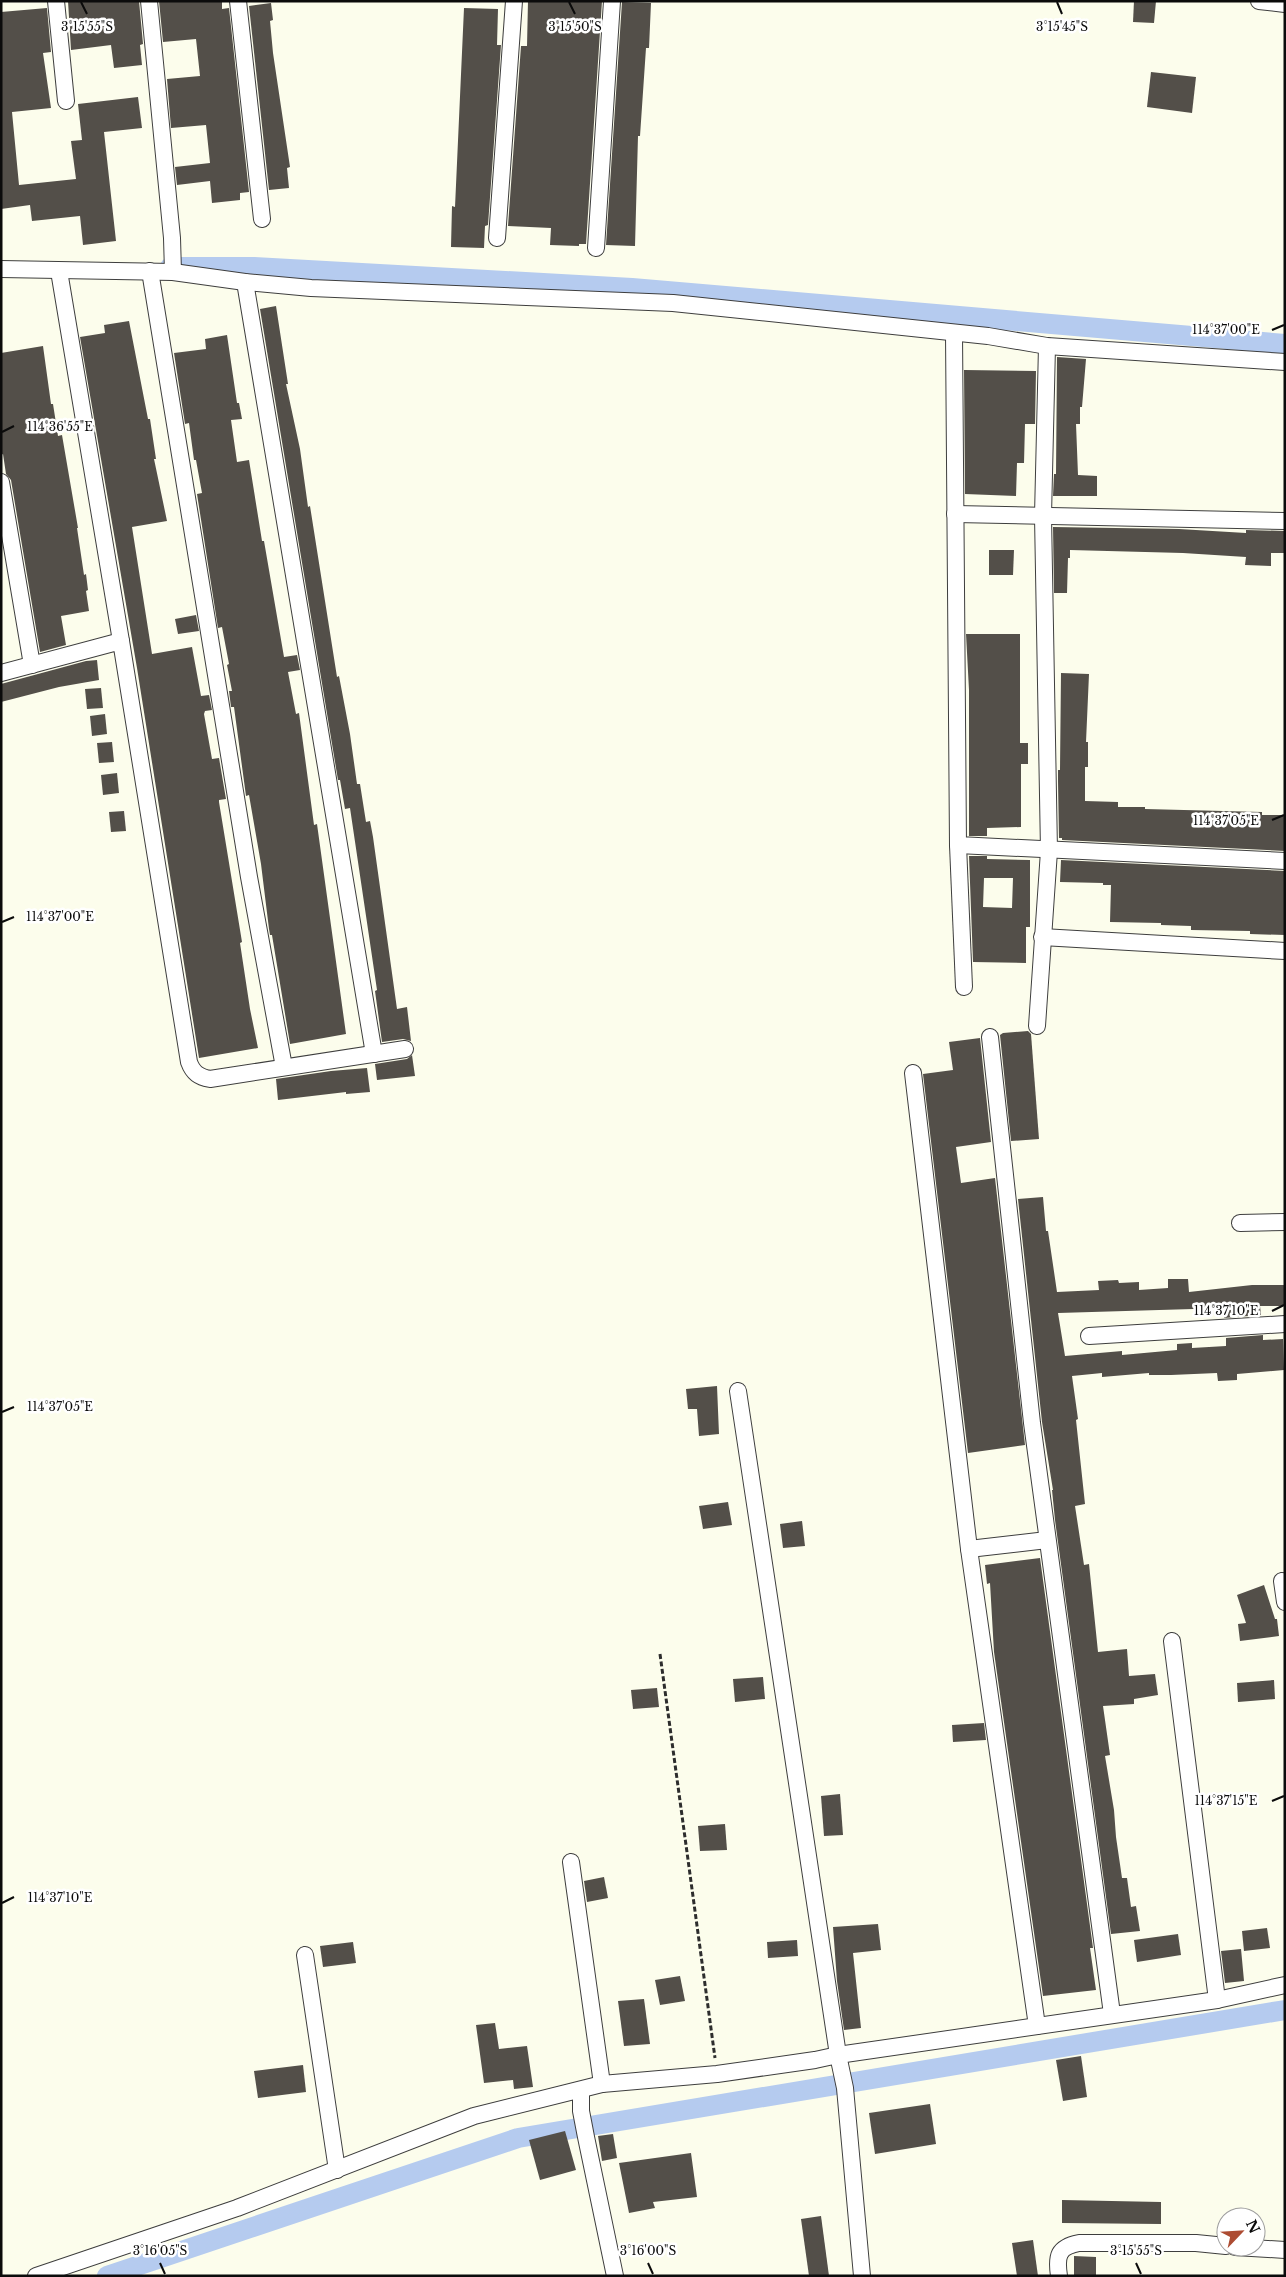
<svg xmlns="http://www.w3.org/2000/svg" width="1286" height="2277" viewBox="0 0 1286 2277" font-family="'Libre Baskerville',serif">
<rect width="100%" height="100%" fill="#fcfdec"/>
<g fill="none" stroke-linecap="round" stroke-linejoin="round">
<g stroke="#b5cbef" stroke-width="20">
<polyline points="170,267 254,267 632,288 1285,344"/>
<polyline points="107,2276 518,2138 1285,2010"/>
</g>
</g>
<g fill="#534f49" fill-rule="evenodd">
<polygon points="68,1 139,1 143,44 140,45 142,65 114,68 111,45 71,50"/>
<polygon points="159,1 222,1 222,9 229,8 249,192 240,193 240,200 212,203 210,181 177,185 175,167 210,163 206,125 171,128 167,79 200,76 196,39 163,42"/>
<polygon points="528,1 602,1 586,244 579,244 579,246 550,245 551,228 508,226 521,46 527,46"/>
<polygon points="1134,1 1156,1 1154,23 1133,22"/>
<polygon points="622,2 651,3 649,48 646,48 640,136 638,136 635,246 606,245"/>
<polygon points="271,3 273,20 270,21 273,53 290,167 287,168 289,188 269,190 249,6"/>
<polygon points="47,8 51,52 43,53 51,108 12,112 19,185 76,179 71,141 82,140 78,104 138,97 142,128 104,132 116,241 83,245 80,216 32,221 30,205 1,209 1,12"/>
<polygon points="464,8 498,9 497,45 501,45 488,225 485,226 484,248 451,247 452,206 455,207"/>
<polygon points="1151,72 1196,77 1192,113 1147,107"/>
<polygon points="276,306 288,384 286,384 300,449 308,507 310,506 337,677 339,676 350,734 357,784 360,784 366,822 370,821 373,837 397,1009 407,1007 411,1041 403,1039 382,1042 375,991 377,990 350,808 345,809 340,780 338,780 260,309"/>
<polygon points="129,321 148,419 150,419 156,459 154,459 167,521 132,527 152,654 192,647 201,696 209,695 212,710 205,711 204,714 212,759 219,758 226,799 219,800 219,802 242,942 240,943 250,1009 258,1048 199,1058 137,668 80,337 105,333 104,325"/>
<polygon points="227,335 237,403 239,403 242,419 231,420 237,462 249,460 262,541 264,541 284,657 297,655 300,670 288,672 296,714 299,713 314,825 317,824 346,1034 290,1044 272,935 270,935 269,929 261,864 249,795 246,796 234,707 231,707 229,691 232,691 227,665 229,664 222,627 218,628 197,494 202,493 196,460 194,460 189,423 185,424 174,353 206,349 205,339"/>
<polygon points="43,346 51,404 53,404 58,436 62,435 78,528 77,528 84,575 86,574 88,590 86,591 89,611 61,616 66,645 40,652 11,480 6,474 3,454 1,455 1,353"/>
<polygon points="1057,357 1086,359 1082,407 1080,407 1080,424 1076,424 1078,475 1097,476 1097,496 1053,496 1054,474 1056,474"/>
<polygon points="964,370 1036,371 1035,424 1025,424 1024,463 1017,463 1016,496 965,494"/>
<polygon points="1053,527 1179,529 1246,533 1246,530 1285,531 1285,553 1271,553 1271,566 1245,565 1246,557 1183,553 1070,550 1070,558 1068,558 1067,593 1054,593"/>
<polygon points="989,550 1014,550 1013,575 989,575"/>
<polygon points="196,615 199,631 178,634 175,619"/>
<polygon points="966,634 1020,634 1020,743 1028,743 1028,764 1021,764 1021,827 987,828 987,836 969,836 969,690"/>
<polygon points="97,660 99,680 59,687 1,702 1,684 86,661"/>
<polygon points="1061,673 1089,674 1086,742 1088,742 1088,767 1085,767 1085,801 1118,802 1118,807 1145,807 1145,809 1262,812 1262,815 1285,815 1285,851 1062,840 1062,838 1059,838 1058,781 1058,770 1060,770"/>
<polygon points="101,688 103,708 87,709 85,689"/>
<polygon points="105,714 107,734 92,736 90,716"/>
<polygon points="112,742 114,762 99,763 97,743"/>
<polygon points="117,773 119,793 103,795 101,775"/>
<polygon points="124,811 126,831 111,832 109,812"/>
<path d="M969,856H987V859L1030,860V927H1026V963L973,962ZM984,878H1013L1012,908L983,907Z"/>
<polygon points="1061,860 1285,871 1285,935 1250,934 1250,931 1191,930 1191,926 1161,925 1161,923 1110,922 1111,885 1103,885 1103,883 1060,882"/>
<polygon points="1028,1031 1031,1034 1039,1139 1011,1141 1000,1035 1003,1033"/>
<polygon points="980,1038 991,1142 956,1147 961,1183 995,1178 1025,1445 968,1453 923,1074 953,1070 949,1042"/>
<polygon points="412,1055 415,1076 377,1080 375,1064 407,1059"/>
<polygon points="367,1068 370,1092 346,1094 346,1092 278,1100 276,1079 331,1071"/>
<polygon points="1043,1197 1046,1231 1048,1231 1057,1292 1099,1290 1098,1281 1118,1280 1119,1283 1139,1282 1139,1290 1168,1288 1168,1279 1188,1279 1189,1292 1252,1285 1285,1285 1285,1306 1260,1306 1261,1315 1224,1318 1223,1305 1193,1309 1058,1313 1065,1356 1122,1351 1122,1355 1177,1350 1177,1344 1192,1343 1192,1348 1226,1346 1226,1338 1263,1335 1263,1340 1283,1339 1284,1370 1237,1374 1237,1380 1218,1381 1217,1373 1171,1375 1149,1375 1149,1373 1102,1377 1102,1373 1072,1376 1078,1419 1076,1420 1085,1504 1075,1506 1084,1565 1089,1564 1098,1652 1127,1649 1129,1676 1155,1674 1158,1695 1134,1699 1134,1704 1103,1706 1110,1755 1105,1756 1114,1810 1116,1837 1122,1878 1127,1878 1131,1907 1136,1906 1140,1931 1111,1934 1055,1520 1052,1490 1053,1490 1042,1422 1018,1199"/>
<polygon points="717,1386 719,1434 699,1436 697,1409 688,1409 686,1389"/>
<polygon points="728,1502 732,1525 703,1529 699,1506"/>
<polygon points="802,1521 805,1546 783,1548 780,1524"/>
<polygon points="1040,1558 1093,1948 1090,1948 1096,1990 1043,1996 994,1652 990,1583 987,1584 985,1565"/>
<polygon points="1264,1585 1275,1619 1277,1619 1279,1636 1240,1641 1238,1624 1246,1623 1237,1595"/>
<polygon points="763,1677 765,1699 735,1702 733,1679"/>
<polygon points="1274,1680 1275,1699 1238,1702 1237,1683"/>
<polygon points="657,1688 659,1707 633,1709 631,1690"/>
<polygon points="984,1723 986,1740 953,1742 952,1725"/>
<polygon points="840,1794 843,1835 824,1836 821,1796"/>
<polygon points="725,1824 727,1850 700,1851 698,1826"/>
<polygon points="604,1877 608,1898 587,1902 584,1881"/>
<polygon points="878,1924 881,1950 853,1953 861,2028 844,2030 837,1981 833,1927"/>
<polygon points="1267,1928 1270,1948 1244,1951 1242,1931"/>
<polygon points="1178,1934 1181,1955 1137,1962 1134,1940"/>
<polygon points="797,1940 798,1956 768,1958 767,1942"/>
<polygon points="353,1942 356,1963 323,1967 320,1946"/>
<polygon points="1241,1949 1244,1981 1225,1983 1221,1951"/>
<polygon points="680,1976 685,2001 660,2005 655,1980"/>
<polygon points="644,1999 650,2044 624,2046 618,2001"/>
<polygon points="495,2023 499,2049 527,2046 533,2087 514,2089 513,2080 484,2083 476,2025"/>
<polygon points="1081,2056 1087,2097 1063,2101 1056,2060"/>
<polygon points="303,2065 306,2092 258,2098 254,2071"/>
<polygon points="930,2104 936,2144 875,2154 869,2113"/>
<polygon points="565,2131 576,2170 540,2180 529,2140"/>
<polygon points="613,2134 617,2158 602,2161 598,2136"/>
<polygon points="691,2153 697,2197 653,2202 655,2208 629,2213 619,2163"/>
<polygon points="1062,2200 1161,2202 1161,2224 1062,2223"/>
<polygon points="821,2216 829,2276 809,2276 801,2219"/>
<polygon points="1033,2240 1038,2276 1017,2276 1012,2243"/>
<polygon points="1074,2256 1096,2257 1096,2276 1074,2275"/>
</g>
<g fill="none" stroke-linecap="round" stroke-linejoin="round">
<defs>
<g id="minor">
<polyline points="56,1 66,101"/>
<polyline points="149,1 172,238 173,272"/>
<polyline points="238,1 262,219"/>
<polyline points="1259,1 1285,4"/>
<polyline points="497,238 514,1"/>
<polyline points="596,248 612,1"/>
<polyline points="1,269 173,272 245,282 311,288 673,303 988,336 1047,346 1285,362"/>
<polyline points="59,271 121,641"/>
<polyline points="150,271 249,877 284,1067"/>
<polyline points="245,282 374,1054"/>
<polyline points="954,333 958,845 1285,861"/>
<polyline points="1,482 32,665"/>
<polyline points="955,514 1285,521"/>
<path d="M1,673L121,641L189,1062C193,1073 199,1077 210,1079L405,1049"/>
<polyline points="958,845 964,987"/>
<polyline points="1042,937 1285,951"/>
<polyline points="1037,1026 1049,851 1043,516 1047,346"/>
<polyline points="990,1037 1032,1423 1112,2014"/>
<polyline points="913,1073 969,1549 1037,2026"/>
<polyline points="1240,1223 1285,1222"/>
<polyline points="1089,1336 1285,1324"/>
<polyline points="738,1391 838,2055 845,2088 862,2276"/>
<polyline points="969,1549 1047,1540"/>
<polyline points="1282,1581 1285,1602"/>
<polyline points="1172,1641 1217,2000"/>
<polyline points="571,1862 602,2084"/>
<polyline points="305,1955 337,2170"/>
<polyline points="581,2090 581,2111 586,2137 615,2276"/>
<polyline points="1235,2247 1285,2250"/>
<polyline points="36,2276 237,2208 474,2116 602,2084 717,2074 815,2060 838,2055 1217,2000 1285,1985"/>
<path d="M1059,2276C1056,2256 1058,2247 1079,2243H1196L1226,2246"/>
</g>
</defs>
<use href="#minor" stroke="#3e3e3e" stroke-width="18"/>
<polyline stroke="#2d2d2d" stroke-width="3" stroke-dasharray="5 2.5" stroke-linecap="butt" points="660,1654 715,2058"/>
<use href="#minor" stroke="#fff" stroke-width="16"/>
</g>
<path fill="none" stroke="#0b0b0b" stroke-width="2" d="M81,2L87,14M569,2L575,14M1057,2L1062,14M1272,330L1284,325M2,432L14,426M1272,820L1284,815M2,922L14,917M1272,1311L1284,1305M2,1412L14,1407M1272,1801L1284,1796M2,1903L14,1897M160,2263L165,2274M648,2263L653,2274M1136,2263L1141,2274"/>
<g font-size="12" text-anchor="middle" fill="#0b0b0b" stroke="#fff" stroke-width="5" stroke-linejoin="round" paint-order="stroke">
<text x="87" y="31">3°15'55"S</text>
<text x="575" y="31">3°15'50"S</text>
<text x="1062" y="31">3°15'45"S</text>
<text x="1226" y="334">114°37'00"E</text>
<text x="60" y="431">114°36'55"E</text>
<text x="1226" y="825">114°37'05"E</text>
<text x="60" y="921">114°37'00"E</text>
<text x="1226" y="1315">114°37'10"E</text>
<text x="60" y="1411">114°37'05"E</text>
<text x="1226" y="1805">114°37'15"E</text>
<text x="60" y="1902">114°37'10"E</text>
<text x="160" y="2255">3°16'05"S</text>
<text x="648" y="2255">3°16'00"S</text>
<text x="1136" y="2255">3°15'55"S</text>
</g>
<rect width="1286" height="2277" fill="none" stroke="#0b0b0b" stroke-width="5"/>
<g transform="translate(1241 2232) rotate(65)"><circle r="24" fill="#ffffff" stroke="#9d9d9d"/>
<path d="M0-4L9 19L0 12L-9 19Z" fill="#ad4c32"/>
<text y="-8" font-size="14" font-weight="bold" text-anchor="middle" fill="#0b0b0b">N</text>
</g>
</svg>
